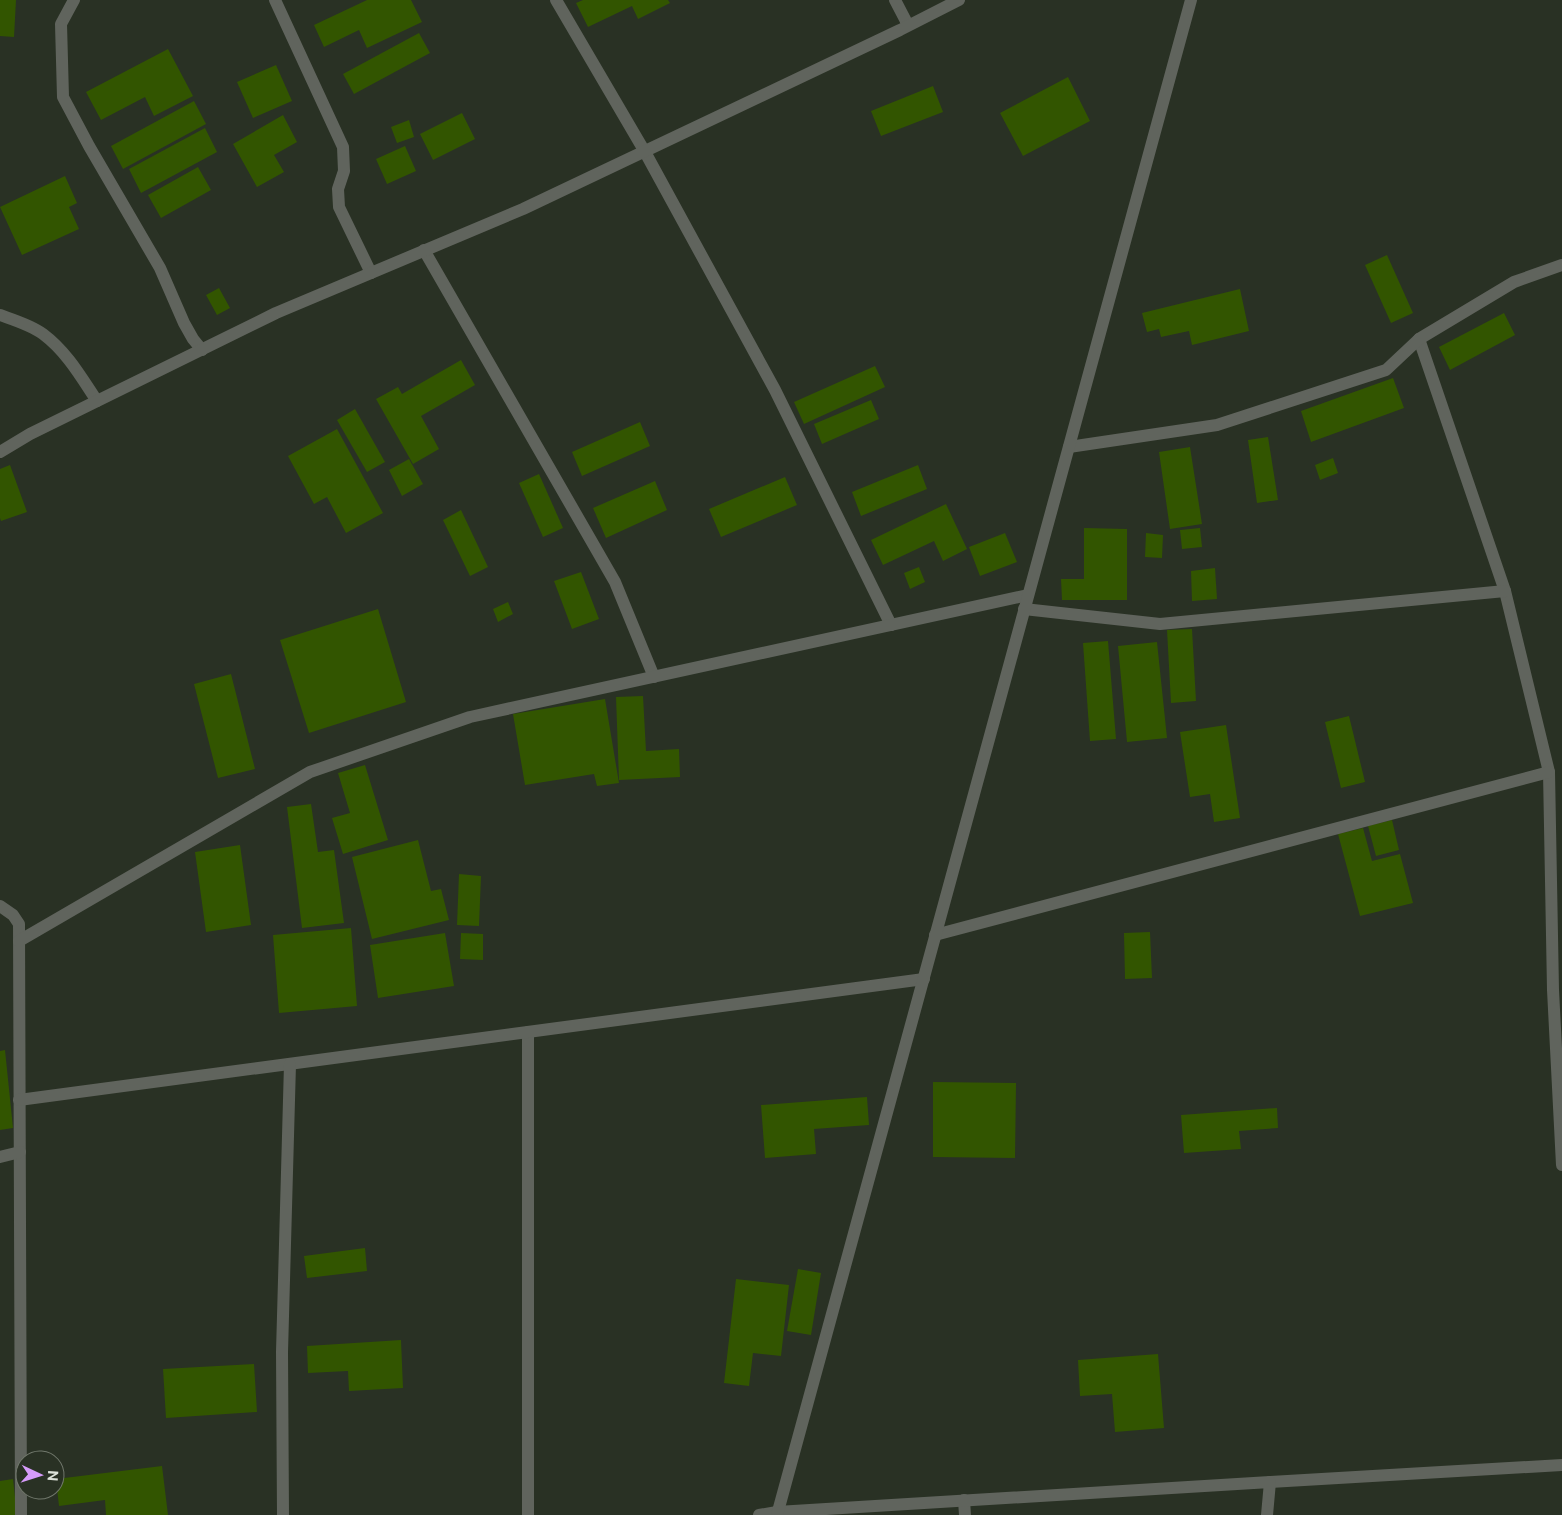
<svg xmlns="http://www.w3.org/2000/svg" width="1562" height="1515" viewBox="0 0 1562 1515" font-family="'Public Sans',sans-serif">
<rect width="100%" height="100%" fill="#293124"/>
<g fill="#325500">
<polygon points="0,0 16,0 14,37 0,36"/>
<polygon points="367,0 411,0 422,22 367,48 359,30 324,47 314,25"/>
<polygon points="583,0 668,0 670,3 638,19 632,6 588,27 576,3"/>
<polygon points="419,33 430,53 354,94 343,74"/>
<polygon points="168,49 193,96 154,116 145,97 101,120 86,92"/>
<polygon points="276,65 292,101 253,118 237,82"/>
<polygon points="1068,77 1090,121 1023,156 1000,113"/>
<polygon points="933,86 943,112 881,136 871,111"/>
<polygon points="194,101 206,124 123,169 111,146"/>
<polygon points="462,113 475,139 433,160 420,134"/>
<polygon points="283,115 297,142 274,155 284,172 257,187 233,144"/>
<polygon points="409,120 414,137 397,143 391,127"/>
<polygon points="205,128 217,152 141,193 129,169"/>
<polygon points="405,146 416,171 387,184 376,159"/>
<polygon points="198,167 211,190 161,218 148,195"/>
<polygon points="65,176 77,203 69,207 79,229 22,255 0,207"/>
<polygon points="1387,255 1413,313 1391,323 1365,265"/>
<polygon points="219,288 230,308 217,315 206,295"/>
<polygon points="1240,289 1249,331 1192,345 1189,331 1161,337 1159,329 1147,332 1142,313"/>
<polygon points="1504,313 1515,335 1450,370 1439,347"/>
<polygon points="461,360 475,385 421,416 439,449 413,464 376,399 398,387 402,394"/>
<polygon points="875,366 885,387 804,424 794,402"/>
<polygon points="1393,378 1404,408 1311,442 1301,411"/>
<polygon points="871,400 879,419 822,444 814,424"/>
<polygon points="355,409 385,462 367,472 337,420"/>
<polygon points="640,422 650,446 582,476 572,452"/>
<polygon points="337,429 383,513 346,533 327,497 314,504 288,456"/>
<polygon points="1268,437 1278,500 1257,503 1248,440"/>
<polygon points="1190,447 1202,524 1170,529 1159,452"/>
<polygon points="1333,458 1338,473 1320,480 1315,465"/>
<polygon points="409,459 423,484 402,496 389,470"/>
<polygon points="10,465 27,512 1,521 0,518 0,469"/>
<polygon points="918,465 927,489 861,516 852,492"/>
<polygon points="539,474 563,528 543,537 519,483"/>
<polygon points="785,477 797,505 721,537 709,509"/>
<polygon points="655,481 667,510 606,538 593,508"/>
<polygon points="946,504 967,549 943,561 934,541 883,565 871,540"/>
<polygon points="461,510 488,567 470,576 443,520"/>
<polygon points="1084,528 1127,529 1127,600 1062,600 1061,579 1084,579"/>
<polygon points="1200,528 1202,547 1182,549 1180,530"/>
<polygon points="1005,533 1017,562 980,576 969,547"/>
<polygon points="1146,533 1163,535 1162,558 1145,557"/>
<polygon points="919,567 925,582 910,589 904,573"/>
<polygon points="1215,568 1217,599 1192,601 1191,571"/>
<polygon points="581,572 599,619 572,629 554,581"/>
<polygon points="508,602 513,614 498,622 493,609"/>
<polygon points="378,609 406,702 309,733 280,640"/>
<polygon points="1192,629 1196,701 1171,703 1167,630"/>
<polygon points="1108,641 1116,739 1090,741 1083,643"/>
<polygon points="1157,642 1167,738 1127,742 1118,646"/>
<polygon points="231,674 255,769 218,778 194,684"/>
<polygon points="643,696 646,751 679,749 680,777 619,780 616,697"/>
<polygon points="605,699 619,783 597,786 594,774 525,785 513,714"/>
<polygon points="1349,716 1365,782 1341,788 1325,722"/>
<polygon points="1226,725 1240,818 1214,822 1210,794 1190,797 1180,732"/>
<polygon points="365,765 388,840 343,854 332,818 350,813 338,773"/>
<polygon points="311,804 318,852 334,850 344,923 302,928 287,807"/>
<polygon points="1392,820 1399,850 1376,856 1368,826"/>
<polygon points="1363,828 1372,861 1400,854 1413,903 1360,916 1338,834"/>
<polygon points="418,840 431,891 441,889 449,920 372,939 352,857"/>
<polygon points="240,845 251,925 206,932 195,852"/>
<polygon points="459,874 481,876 479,926 457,925"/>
<polygon points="351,928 357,1006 279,1013 273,935"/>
<polygon points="1150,932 1152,978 1125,979 1124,933"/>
<polygon points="445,933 454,986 378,998 370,945"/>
<polygon points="461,933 483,934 483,960 460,959"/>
<polygon points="5,1050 13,1128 0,1130 0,1051"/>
<polygon points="933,1082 1016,1083 1015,1158 933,1157"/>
<polygon points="867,1097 869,1125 814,1129 816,1154 765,1158 761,1105"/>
<polygon points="1277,1108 1278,1128 1239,1131 1241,1149 1184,1153 1181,1115"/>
<polygon points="365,1248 367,1271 307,1278 304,1256"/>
<polygon points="798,1269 821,1273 811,1335 787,1331"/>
<polygon points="736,1279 789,1285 781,1356 753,1353 749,1386 724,1383"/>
<polygon points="401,1340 403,1388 349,1391 348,1371 308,1373 307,1346"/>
<polygon points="1158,1354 1164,1428 1115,1432 1112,1394 1080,1396 1078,1360"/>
<polygon points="254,1364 257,1412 166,1418 163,1369"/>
<polygon points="162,1466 168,1515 106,1515 105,1500 59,1506 56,1479"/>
<polygon points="13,1479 17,1515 0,1515 0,1481"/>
</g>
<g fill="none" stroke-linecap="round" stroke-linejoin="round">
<g stroke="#60645d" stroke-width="12">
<polyline points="74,0 61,24 63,97 89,146 160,268 184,323 193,339 202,350"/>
<polyline points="275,0 343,147 344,171 338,189 339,207 371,273"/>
<polyline points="556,0 645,152 775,390 891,625"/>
<polyline points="895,0 908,25"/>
<polyline points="424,250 615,582 654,677"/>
<path d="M0,315C14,320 31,325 43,334C67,352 81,377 97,401"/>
<polyline points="1419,339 1505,591 1549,772 1553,990 1562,1165"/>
<polyline points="1069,447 1217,425 1386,370 1419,339 1514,282 1562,265"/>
<polyline points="0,452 30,434 276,313 523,209 900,30 959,0"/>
<polyline points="1024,609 1160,624 1505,591"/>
<polyline points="0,906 13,915 19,924 21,1515"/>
<polyline points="935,935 1549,772"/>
<polyline points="19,941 310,772 470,717 1028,595"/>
<polyline points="528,1032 528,1515"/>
<polyline points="19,1100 924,979"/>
<polyline points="0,1157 20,1152"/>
<polyline points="1270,1482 1562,1465"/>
<polyline points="964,1500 965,1515"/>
<polyline points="283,1515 282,1352 290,1064"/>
<polyline points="759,1515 777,1512 1270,1482 1267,1515"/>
<polyline points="777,1515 1191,0"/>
</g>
</g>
<g transform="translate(40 1475) rotate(94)"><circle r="24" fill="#293124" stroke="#71786c"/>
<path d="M0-4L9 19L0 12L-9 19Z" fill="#d69bfa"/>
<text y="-8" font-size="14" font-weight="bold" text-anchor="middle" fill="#dde2d9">N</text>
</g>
</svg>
